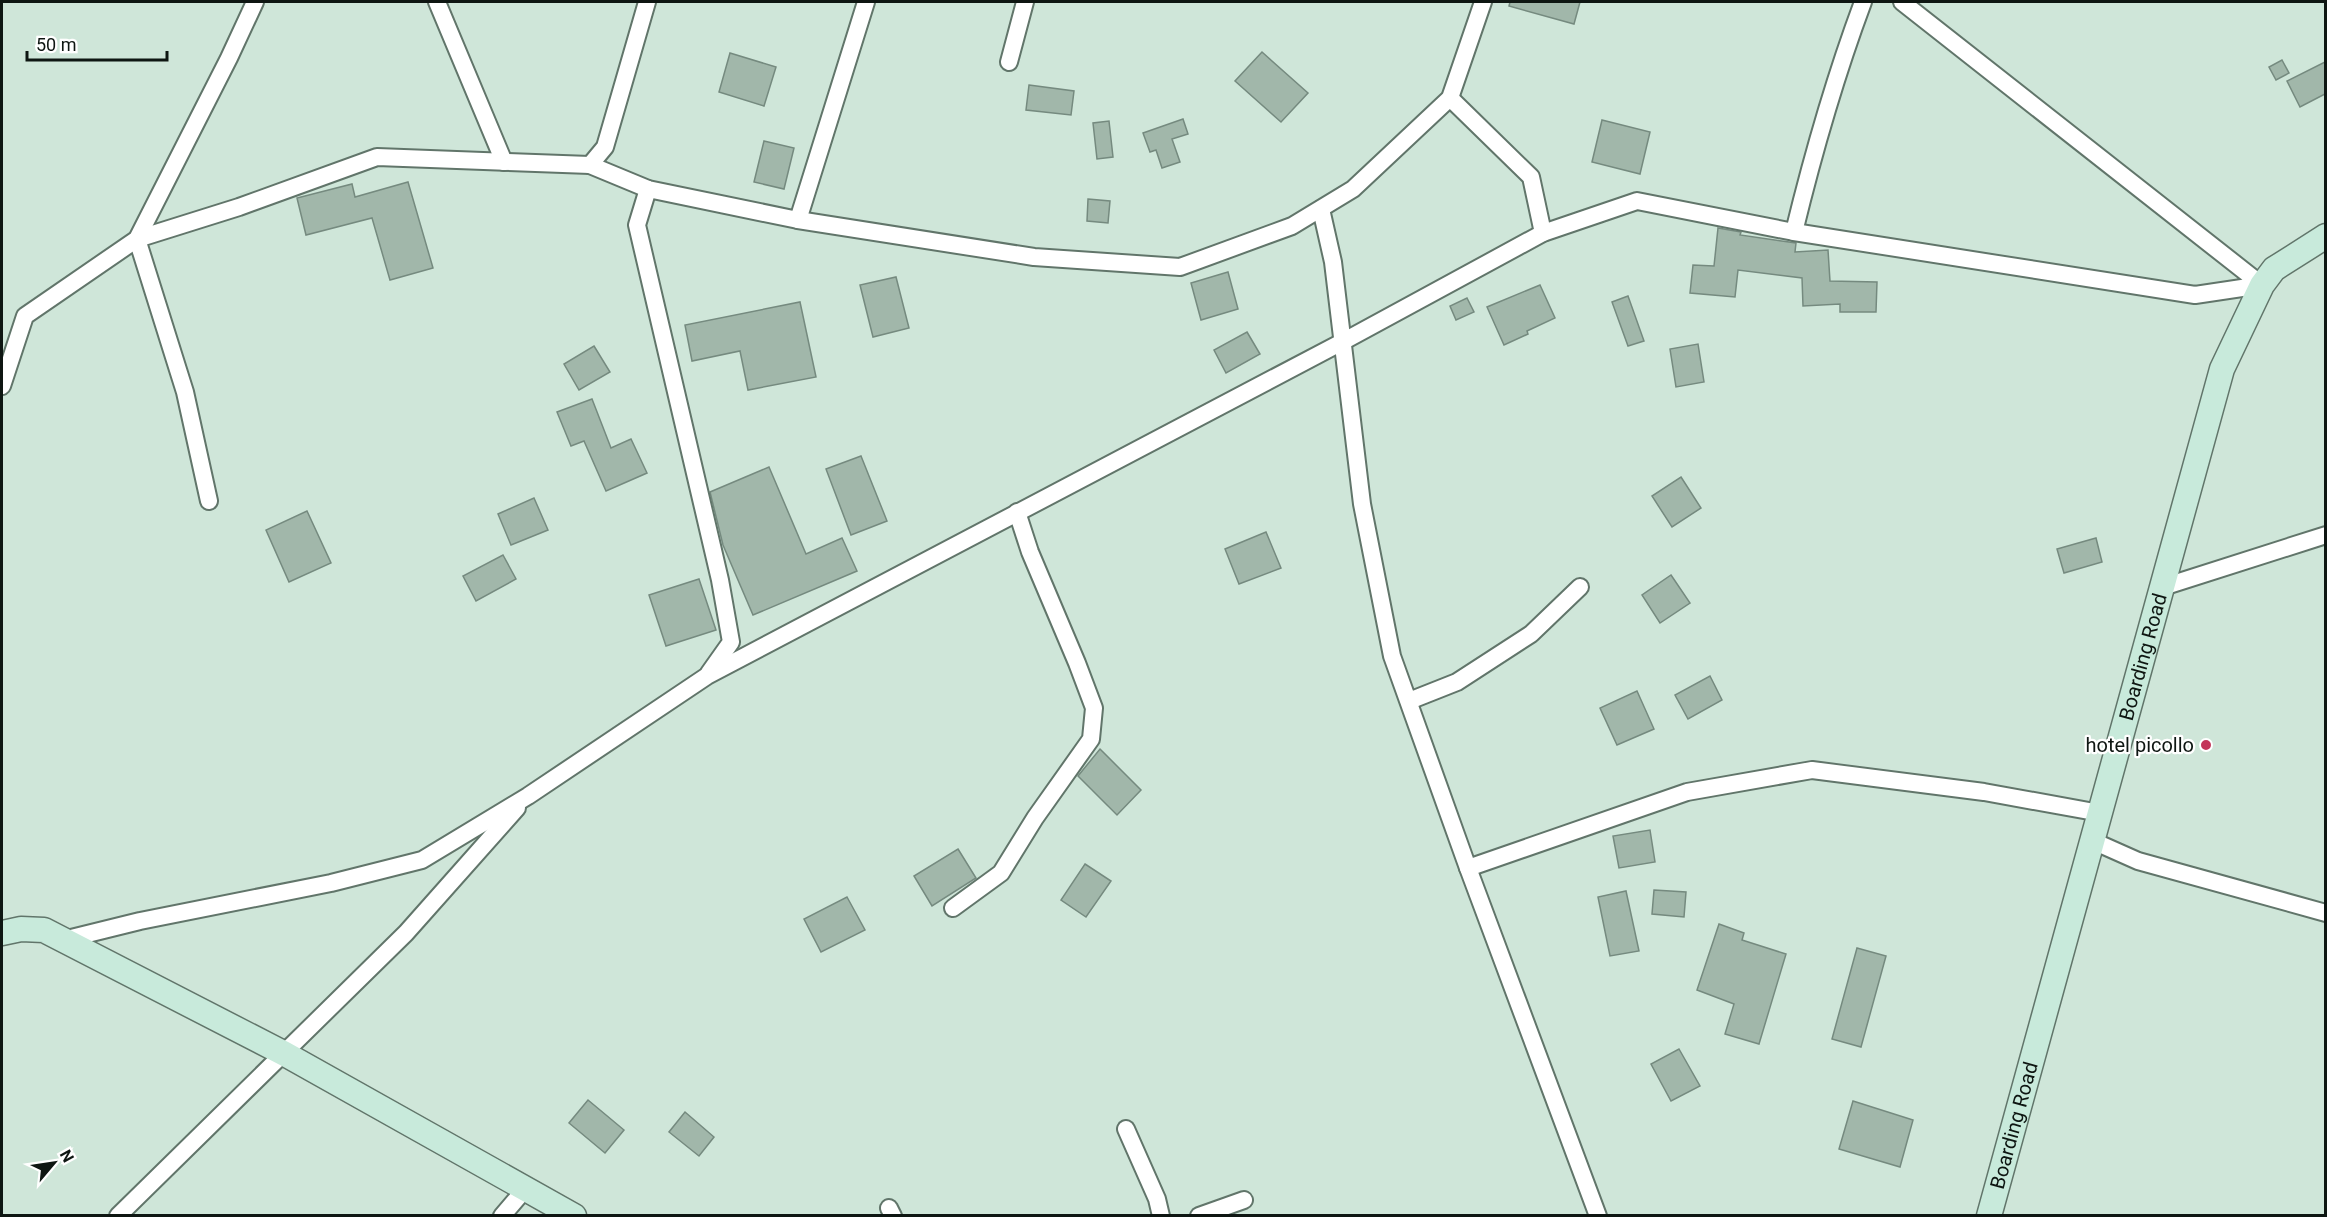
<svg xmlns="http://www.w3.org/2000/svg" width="2327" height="1217" viewBox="0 0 2327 1217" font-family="Roboto,sans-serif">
<rect width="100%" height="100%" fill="#cfe6d9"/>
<g fill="#a1b7aa" stroke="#758a7f" stroke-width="1.5">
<polygon points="1510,2 1580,2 1574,24 1509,6"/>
<polygon points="1262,52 1308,93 1281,122 1235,81"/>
<polygon points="730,53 776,67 764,106 719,92"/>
<polygon points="2282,60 2289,73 2276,80 2269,67"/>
<polygon points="2325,62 2325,94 2300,107 2287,81"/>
<polygon points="1029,85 1074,91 1071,115 1026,110"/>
<polygon points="1183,119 1188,134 1172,139 1180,162 1162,168 1156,150 1150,152 1143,133"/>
<polygon points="1602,120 1650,132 1640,174 1592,162"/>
<polygon points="1109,121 1113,157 1097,159 1093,123"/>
<polygon points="764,141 794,148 784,189 754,182"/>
<polygon points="408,182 433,268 390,280 372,218 306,235 297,198 352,184 355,197"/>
<polygon points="1088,199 1110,201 1108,223 1087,221"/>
<polygon points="1718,228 1741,232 1740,235 1796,243 1795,252 1828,250 1830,281 1877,282 1876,312 1840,312 1840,304 1803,306 1802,278 1738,270 1735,297 1690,293 1693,265 1714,266"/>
<polygon points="1228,272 1238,309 1201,320 1191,283"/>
<polygon points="896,277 909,328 873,337 860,285"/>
<polygon points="1540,285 1555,318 1527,331 1528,334 1504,345 1487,307"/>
<polygon points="1628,296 1644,341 1628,346 1612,302"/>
<polygon points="1467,298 1474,312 1456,320 1450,306"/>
<polygon points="800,302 816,377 748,390 740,351 692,361 685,325"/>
<polygon points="1247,332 1260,354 1226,373 1214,350"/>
<polygon points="1698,344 1704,382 1676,387 1670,349"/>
<polygon points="594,346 610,372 579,390 564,364"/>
<polygon points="592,399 611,448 631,439 647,473 606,491 584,441 571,446 557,412"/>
<polygon points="861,456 887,521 851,535 826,469"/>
<polygon points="769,467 806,554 842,538 857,571 753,615 723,545 710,492"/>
<polygon points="1681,477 1701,508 1672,527 1652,496"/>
<polygon points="534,498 548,530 511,545 498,514"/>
<polygon points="307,511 331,563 289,582 266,530"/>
<polygon points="1266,532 1281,568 1239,584 1225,549"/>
<polygon points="2096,538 2102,562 2064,573 2057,549"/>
<polygon points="503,555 516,579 476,601 463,576"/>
<polygon points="1671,575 1690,603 1660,623 1642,595"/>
<polygon points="699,579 716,630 666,646 649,595"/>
<polygon points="1710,676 1722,700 1688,719 1675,695"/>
<polygon points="1637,691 1654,729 1617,745 1600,708"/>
<polygon points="1100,749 1141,790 1117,815 1078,776"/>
<polygon points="1650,830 1655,862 1619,868 1613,836"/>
<polygon points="958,849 976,878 932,906 914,876"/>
<polygon points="1085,864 1111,881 1086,917 1061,900"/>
<polygon points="1654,890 1686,892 1684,917 1652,914"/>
<polygon points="1626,891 1639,951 1610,956 1598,897"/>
<polygon points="847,897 865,930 821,952 804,919"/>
<polygon points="1719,924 1744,933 1742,940 1786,954 1759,1044 1725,1034 1734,1004 1697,990"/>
<polygon points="1857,948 1886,956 1861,1047 1832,1039"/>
<polygon points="1679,1049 1700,1086 1671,1101 1651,1064"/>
<polygon points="588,1100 624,1130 605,1153 569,1123"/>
<polygon points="1853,1101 1913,1120 1900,1167 1839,1149"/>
<polygon points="685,1112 714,1137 699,1156 669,1132"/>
</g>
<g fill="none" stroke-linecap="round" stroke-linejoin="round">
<defs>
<g id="minor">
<polyline points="437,2 504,162"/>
<polyline points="1009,62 1025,2"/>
<polyline points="1450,98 1531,177 1543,233"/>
<polyline points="590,165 605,147 647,2"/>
<polyline points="648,189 637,225 720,580 731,642 709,673"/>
<polyline points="1321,209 1333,262 1362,504 1392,656 1468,868 1598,1216"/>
<polyline points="798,220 866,2"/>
<path d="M1794,232C1813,154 1835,77 1863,2"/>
<polyline points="2,386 25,316 137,239 229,58 255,2"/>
<polyline points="209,501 185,392 137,239 239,207 377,157 590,165 648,189 798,220 1034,257 1180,267 1292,226 1353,189 1450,98 1483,2"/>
<polyline points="2163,587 2326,535"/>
<polyline points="1409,701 1457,682 1531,634 1580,587"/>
<polyline points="2093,841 2138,861 2326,913"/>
<polyline points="1468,868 1687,792 1812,770 1984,792 2100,813"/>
<polyline points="953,908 1001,873 1035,818 1091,739 1094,708 1077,663 1030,552 1017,512"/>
<polyline points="63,940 140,921 331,883 422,860 528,796 707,676 1344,341 1543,233 1637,201 1794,232 2195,295 2262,285 1902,2"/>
<polyline points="1126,1129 1157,1199 1161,1216"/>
<polyline points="889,1208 893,1216"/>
<polyline points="118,1216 406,933 517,808"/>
<polyline points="502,1216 526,1188"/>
<polyline points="1199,1216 1244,1200"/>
</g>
<g id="secondary">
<polyline points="2,933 21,929 44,930 285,1054 574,1216"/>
<path id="s1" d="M1989,1216L2222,369L2262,285L2274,269L2326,236"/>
</g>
</defs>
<use href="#minor" stroke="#61756a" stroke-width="20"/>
<use href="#secondary" stroke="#61756a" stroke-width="27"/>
<use href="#minor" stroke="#fff" stroke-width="16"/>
<use href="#secondary" stroke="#c8eadb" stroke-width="24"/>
</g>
<circle fill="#c33458" stroke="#fff" stroke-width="2" cx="2206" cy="745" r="6"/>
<g text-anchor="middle" stroke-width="4.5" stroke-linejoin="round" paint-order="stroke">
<g font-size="20" fill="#0e1612" stroke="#fff">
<text dy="7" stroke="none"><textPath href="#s1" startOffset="580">Boarding Road</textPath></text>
<text dy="7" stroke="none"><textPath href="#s1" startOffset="94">Boarding Road</textPath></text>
</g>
<g font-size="20" fill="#0e1612" stroke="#fff" text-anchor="end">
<text x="2194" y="752">hotel picollo</text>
</g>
</g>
<rect width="2327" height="1217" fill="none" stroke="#0e1612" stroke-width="6"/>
<g transform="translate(54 1163) rotate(61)" stroke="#ffffff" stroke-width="4.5" paint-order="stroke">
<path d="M0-4.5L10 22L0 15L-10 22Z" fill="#0e1612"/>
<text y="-9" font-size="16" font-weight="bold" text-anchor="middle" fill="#0e1612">N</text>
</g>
<path d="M27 51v9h140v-9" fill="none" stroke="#0e1612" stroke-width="3"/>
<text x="36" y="51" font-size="18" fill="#0e1612" stroke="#ffffff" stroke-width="4.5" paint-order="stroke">50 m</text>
</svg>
